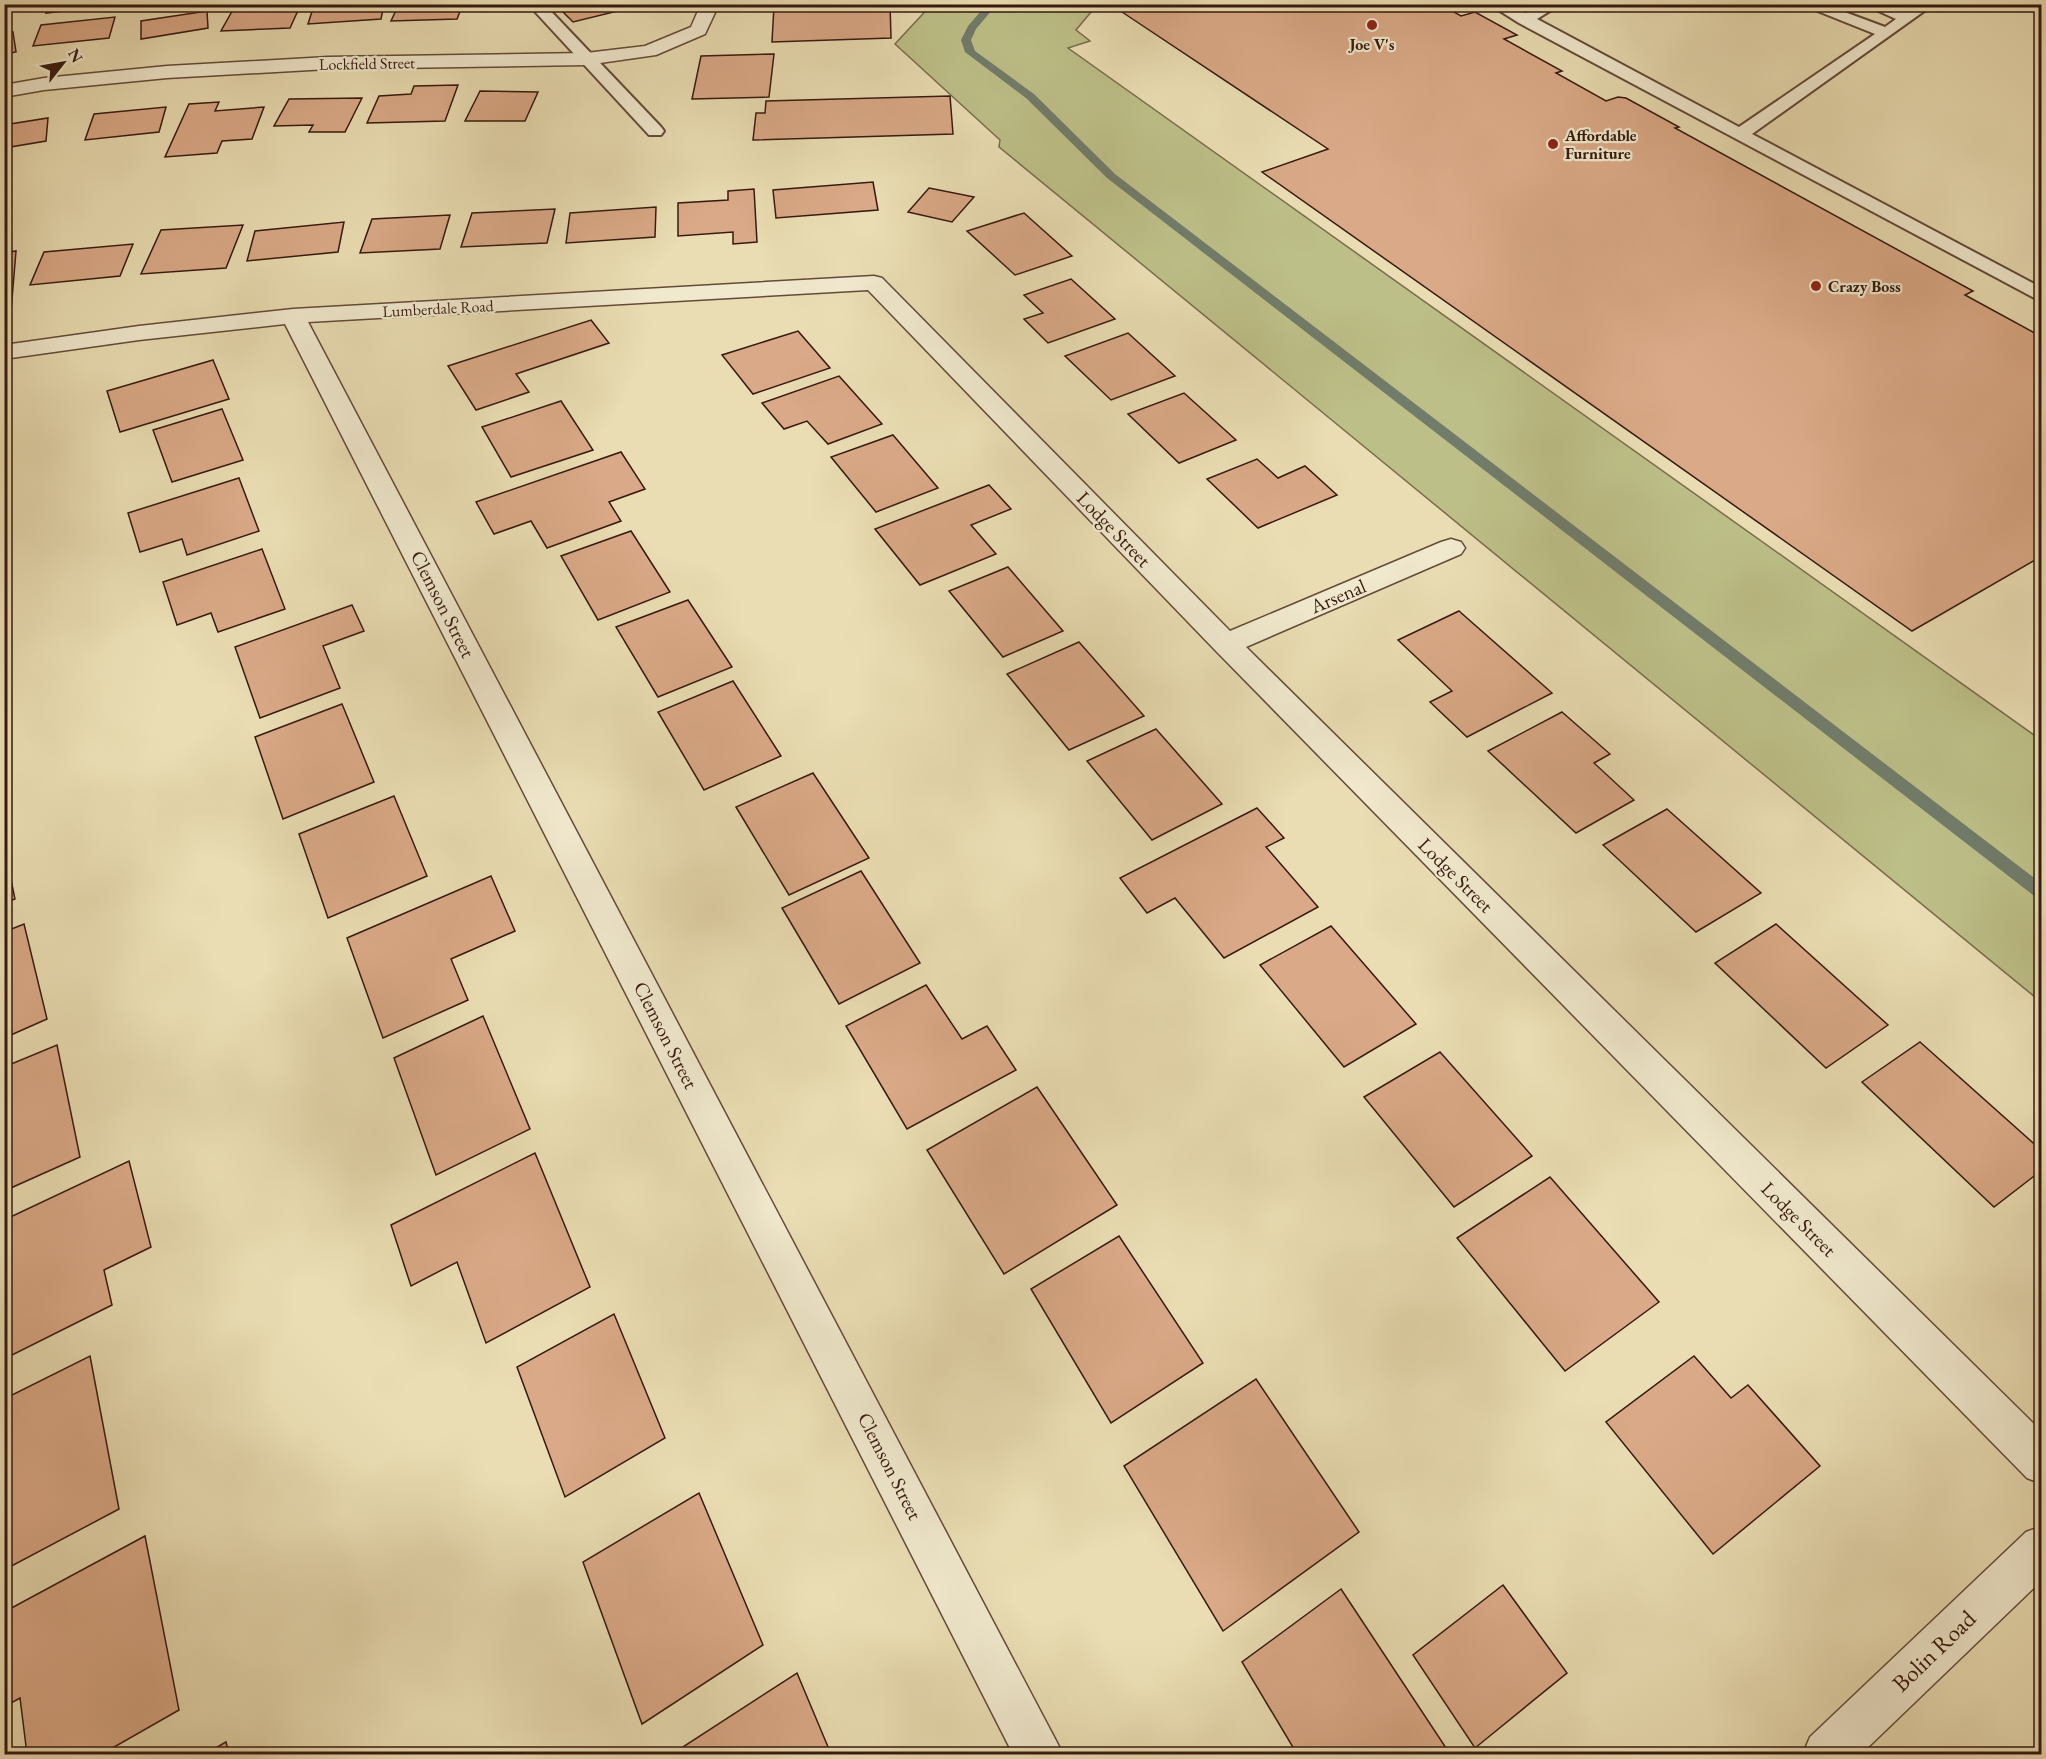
<svg xmlns="http://www.w3.org/2000/svg" width="2046" height="1759" viewBox="0 0 2046 1759" font-family="'EB Garamond',serif">
<rect width="100%" height="100%" fill="#eaddb3"/>
<filter id="stains"><feTurbulence type="fractalNoise" baseFrequency=".00333" numOctaves="4"/><feColorMatrix values="0 0 0 0 .2 0 0 0 0 .09 0 0 0 0 .02 0 0 0 .5 -.17"/></filter>
<radialGradient id="worn" r=".72"><stop offset=".6" stop-color="#630" stop-opacity="0"/><stop offset="1" stop-color="#630" stop-opacity=".3"/></radialGradient>
<polygon fill="#bdbf88" stroke="#7a6c4c" stroke-width="1.5" points="932,4 1097,5 1076,30 1090,41 1068,48 2041,740 2041,1002 999,147 1000,140 895,44"/>
<g fill="none" stroke-linecap="round" stroke-linejoin="round">
<polygon fill="#717c6a" fill-rule="evenodd" points="987,4 997,4 976,29 971,40 975,51 1034,94 1115,174 2042,884 2042,902 1107,178 1026,98 965,52 961,40 968,26"/>
</g>
<g fill="#daa987" stroke="#361a0f" stroke-width="1.5">
<polygon points="49,4 91,4 90,8 46,13"/>
<polygon points="301,4 290,28 221,31 235,6"/>
<polygon points="384,4 381,19 308,24 314,5"/>
<polygon points="399,4 463,4 457,19 391,21"/>
<polygon points="555,4 637,4 638,6 573,22"/>
<polygon points="890,4 891,38 772,42 774,6"/>
<polygon points="1120,4 1440,4 1461,16 1475,12 1517,35 1504,39 1562,71 1556,73 1606,101 1618,97 1626,98 1679,127 1675,128 1973,291 1965,295 2042,337 2042,556 1912,631 1262,172 1328,149 1116,8"/>
<polygon points="207,11 208,28 141,39 141,21"/>
<polygon points="115,17 109,38 33,46 41,25"/>
<polygon points="13,32 16,52 4,54 4,34"/>
<polygon points="774,54 769,97 692,99 701,56"/>
<polygon points="458,85 445,121 367,123 379,96 411,94 414,86"/>
<polygon points="480,91 538,92 525,121 465,121"/>
<polygon points="950,96 953,134 753,140 756,113 765,113 766,101"/>
<polygon points="362,98 345,132 309,132 313,125 274,126 289,99"/>
<polygon points="219,102 215,111 264,107 252,139 222,141 217,153 165,157 189,104"/>
<polygon points="166,107 159,132 85,140 94,114"/>
<polygon points="48,118 46,141 4,148 4,125"/>
<polygon points="873,182 878,210 776,218 773,190"/>
<polygon points="929,188 974,197 952,222 908,212"/>
<polygon points="754,189 757,242 733,244 733,232 678,236 678,203 728,200 728,191"/>
<polygon points="656,207 655,237 566,243 570,213"/>
<polygon points="555,209 547,243 461,247 472,213"/>
<polygon points="1024,213 1072,256 1015,275 967,231"/>
<polygon points="450,215 440,249 360,253 372,219"/>
<polygon points="344,222 338,252 247,261 255,231"/>
<polygon points="243,225 226,268 141,274 161,230"/>
<polygon points="133,244 120,276 30,285 44,252"/>
<polygon points="16,251 11,311 4,312 4,253"/>
<polygon points="1071,279 1115,319 1048,343 1024,319 1043,313 1024,295"/>
<polygon points="591,320 609,343 516,374 529,392 476,410 448,366"/>
<polygon points="798,331 830,368 753,394 722,355"/>
<polygon points="1128,333 1175,376 1111,400 1065,356"/>
<polygon points="213,360 229,399 120,432 107,391"/>
<polygon points="839,376 882,424 828,444 807,421 784,429 762,403"/>
<polygon points="1184,393 1236,440 1179,463 1128,414"/>
<polygon points="561,401 593,450 511,477 482,427"/>
<polygon points="222,409 243,460 172,482 153,430"/>
<polygon points="893,435 938,488 876,512 831,457"/>
<polygon points="621,452 645,489 609,502 621,521 547,548 531,521 494,534 476,502"/>
<polygon points="1257,459 1278,478 1305,466 1337,495 1258,528 1207,479"/>
<polygon points="239,478 259,531 187,555 182,539 140,552 128,513"/>
<polygon points="989,485 1011,509 971,525 996,554 920,585 875,529"/>
<polygon points="631,531 670,592 598,620 561,556"/>
<polygon points="262,549 285,609 218,632 211,613 177,625 163,582"/>
<polygon points="1008,567 1063,631 1003,657 949,591"/>
<polygon points="688,600 732,667 658,697 616,627"/>
<polygon points="352,605 364,631 323,646 340,688 260,718 235,647"/>
<polygon points="1459,611 1552,693 1467,737 1430,702 1452,691 1398,640"/>
<polygon points="1079,642 1144,716 1069,750 1007,674"/>
<polygon points="733,681 781,756 704,790 658,712"/>
<polygon points="342,704 374,782 283,819 255,737"/>
<polygon points="1562,712 1610,754 1594,763 1634,800 1576,833 1488,751"/>
<polygon points="1156,729 1222,804 1152,840 1087,761"/>
<polygon points="813,773 869,858 789,895 736,807"/>
<polygon points="394,796 427,876 328,918 299,834"/>
<polygon points="1257,808 1284,838 1266,847 1318,907 1224,958 1175,898 1147,913 1120,878"/>
<polygon points="1667,809 1761,893 1696,932 1603,845"/>
<polygon points="4,846 15,899 4,903"/>
<polygon points="861,871 920,963 839,1004 782,908"/>
<polygon points="491,876 515,931 451,959 468,1000 383,1038 347,938"/>
<polygon points="24,924 47,1019 4,1038 4,932"/>
<polygon points="1776,924 1888,1025 1826,1068 1715,963"/>
<polygon points="1331,926 1416,1024 1344,1067 1260,965"/>
<polygon points="926,985 962,1039 987,1026 1016,1070 907,1129 846,1026"/>
<polygon points="483,1016 530,1129 436,1175 394,1058"/>
<polygon points="1920,1042 2042,1151 2042,1170 1994,1207 1862,1082"/>
<polygon points="57,1045 80,1157 4,1191 4,1067"/>
<polygon points="1440,1052 1532,1156 1454,1207 1364,1097"/>
<polygon points="1037,1087 1117,1205 1004,1274 927,1150"/>
<polygon points="535,1153 590,1287 486,1343 457,1262 411,1286 391,1225"/>
<polygon points="129,1161 151,1247 104,1270 112,1305 4,1359 4,1220"/>
<polygon points="1550,1177 1659,1302 1565,1371 1457,1238"/>
<polygon points="1119,1236 1203,1363 1111,1423 1031,1289"/>
<polygon points="614,1314 665,1438 565,1497 517,1367"/>
<polygon points="90,1356 119,1509 4,1570 4,1399"/>
<polygon points="1694,1356 1731,1398 1748,1385 1820,1466 1713,1554 1606,1422"/>
<polygon points="1256,1379 1359,1532 1223,1631 1124,1466"/>
<polygon points="699,1493 763,1645 642,1724 583,1562"/>
<polygon points="145,1536 179,1710 102,1754 27,1754 20,1698 4,1707 4,1612"/>
<polygon points="1503,1585 1567,1673 1475,1748 1413,1655"/>
<polygon points="1341,1589 1450,1754 1297,1754 1242,1662"/>
<polygon points="797,1673 831,1754 672,1754"/>
<polygon points="226,1742 229,1754 205,1754"/>
</g>
<g fill="none" stroke-linecap="round" stroke-linejoin="round">
<defs>
<g id="lane">
<polygon points="528,4 544,4 661,127 664,131 661,135 649,135"/>
<polygon points="1489,4 1508,4 1525,13 1542,4 1561,4 1537,19 1739,127 1875,34 1800,4 1823,4 1885,27 1896,19 1863,4 1886,4 1906,12 1916,4 1934,4 1752,134 2042,288 2042,302 1519,23"/>
</g>
<g id="street">
<polygon points="701,4 719,4 705,34 656,55 586,65 328,69 167,78 44,90 4,97 4,85 44,78 167,66 328,57 586,53 645,46 691,27"/>
<polygon points="874,276 882,278 1230,631 1441,542 1451,539 1461,542 1465,548 1461,554 1246,647 2042,1432 2042,1484 2027,1478 1216,651 868,290 308,322 1063,1754 1013,1754 285,324 139,340 4,359 4,345 139,326 293,309"/>
<polygon points="2042,1526 2042,1580 1861,1754 1803,1754 1810,1737 2026,1532"/>
</g>
</defs>
<use href="#lane" stroke="#634b38" stroke-width="4"/>
<use href="#street" stroke="#634b38" stroke-width="3"/>
<use href="#lane" fill="#f1e9ce" fill-rule="evenodd"/>
<use href="#street" fill="#f1e9ce" fill-rule="evenodd"/>
</g>
<g fill="#8f2418" stroke="#f1e9ce" stroke-width="2">
<circle cx="1372" cy="25" r="6"/>
<circle cx="1553" cy="144" r="6"/>
<circle cx="1816" cy="286" r="6"/>
</g>
<g text-anchor="middle" stroke-width="4.5" stroke-linejoin="round" paint-order="stroke">
<g font-size="16" font-weight="bold" fill="#361a0f" stroke="#f1e9ce" text-anchor="start">
<text x="1372" y="50" text-anchor="middle">Joe V's</text>
<text x="1565" y="141">Affordable<tspan x="1565" dy="18">Furniture</tspan></text>
<text x="1828" y="292">Crazy Boss</text>
</g>
<g font-size="16" fill="#361a0f" stroke="#f1e9ce">
<text transform="translate(367 63) rotate(-1)" y="6">Lockfield Street</text>
<text transform="translate(438 308) rotate(-3)" y="6">Lumberdale Road</text>
</g>
<g font-size="20" fill="#361a0f" stroke="#f1e9ce">
<text transform="translate(1114 529) rotate(46)" y="7">Lodge Street</text>
<text transform="translate(1338 596) rotate(-23)" y="7">Arsenal</text>
<text transform="translate(443 604) rotate(63)" y="7">Clemson Street</text>
<text transform="translate(1456 875) rotate(45)" y="7">Lodge Street</text>
<text transform="translate(666 1035) rotate(63)" y="7">Clemson Street</text>
<text transform="translate(1799 1219) rotate(45)" y="7">Lodge Street</text>
<text transform="translate(890 1466) rotate(63)" y="7">Clemson Street</text>
</g>
<g font-size="24" fill="#361a0f" stroke="#f1e9ce">
<text transform="translate(1934 1651) rotate(-44)" y="8">Bolin Road</text>
</g>
</g>
<rect width="2046" height="1759" fill="none" stroke="#eaddb3" stroke-width="24"/>
<rect x="6" y="6" width="2034" height="1747" fill="none" stroke="#361a0f" stroke-width="3"/>
<rect x="12" y="12" width="2022" height="1735" fill="none" stroke="#361a0f" stroke-width="1.5"/>
<g transform="translate(63 63) rotate(59)" stroke="#f1e9ce" stroke-width="4.5" paint-order="stroke">
<path d="M0-4.5L10 22L0 15L-10 22Z" fill="#361a0f"/>
<text y="-9" font-size="16" font-weight="bold" text-anchor="middle" fill="#361a0f">N</text>
</g>
<rect width="100%" height="100%" filter="url(#stains)"/>
<rect width="100%" height="100%" fill="url(#worn)"/>
</svg>
